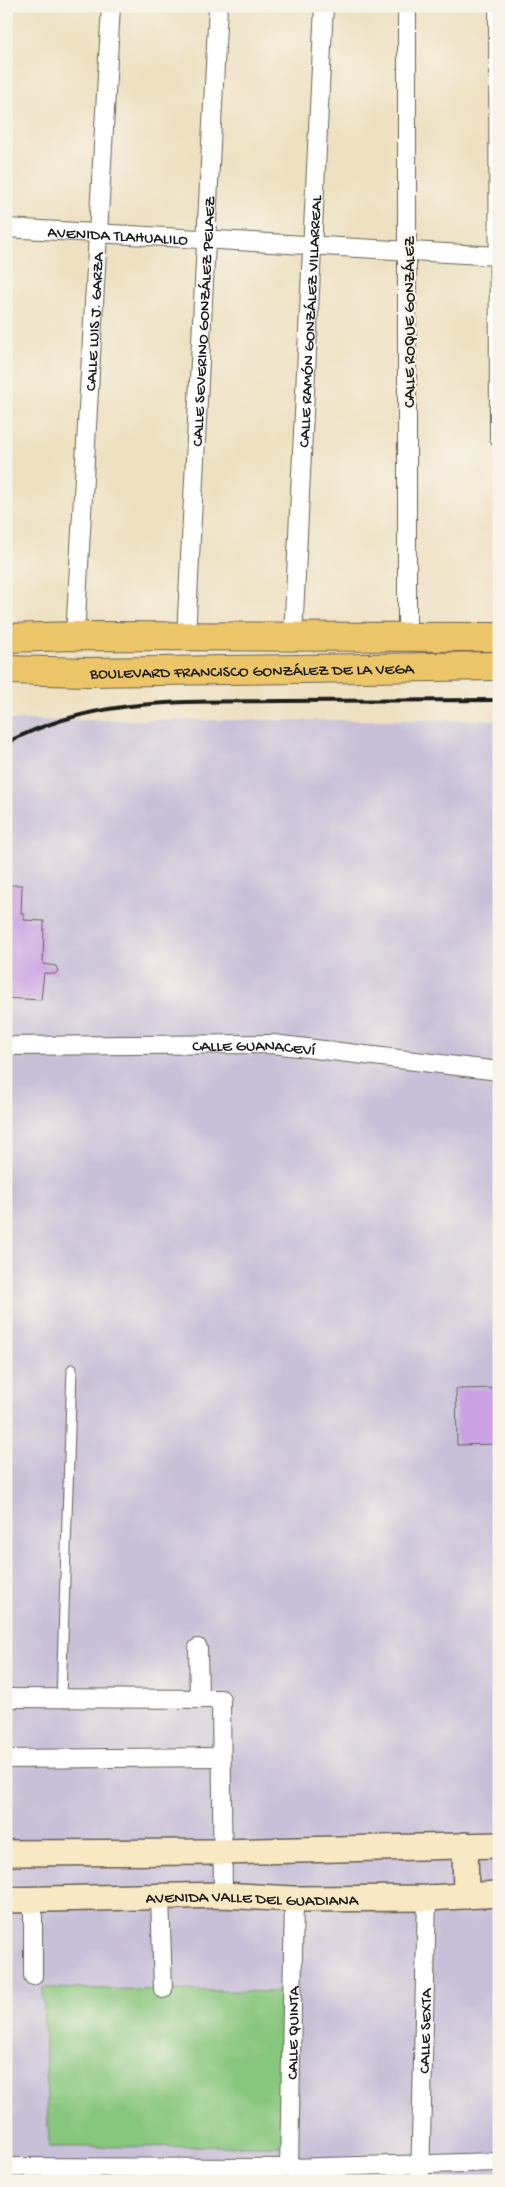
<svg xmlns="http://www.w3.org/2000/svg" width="505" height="2187" viewBox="0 0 505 2187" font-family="'Gochi Hand',sans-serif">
<rect width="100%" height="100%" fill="#f7f3e8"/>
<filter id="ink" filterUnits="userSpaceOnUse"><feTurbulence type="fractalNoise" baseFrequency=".02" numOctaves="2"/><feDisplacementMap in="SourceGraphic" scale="10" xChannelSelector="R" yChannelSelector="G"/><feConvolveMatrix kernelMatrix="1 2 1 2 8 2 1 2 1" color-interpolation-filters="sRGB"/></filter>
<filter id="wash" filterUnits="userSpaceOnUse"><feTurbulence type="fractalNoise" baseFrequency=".0096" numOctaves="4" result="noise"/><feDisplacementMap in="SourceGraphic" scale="20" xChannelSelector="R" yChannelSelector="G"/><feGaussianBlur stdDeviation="1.12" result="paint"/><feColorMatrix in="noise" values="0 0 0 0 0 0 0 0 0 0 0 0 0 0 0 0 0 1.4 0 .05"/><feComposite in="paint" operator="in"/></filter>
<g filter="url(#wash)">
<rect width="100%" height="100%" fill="#eee1c1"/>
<rect fill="#c8bfd8" x="6" y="720" width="493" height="1461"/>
<polygon fill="#87c67d" stroke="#52714c" points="43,1988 287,1992 285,2146 49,2147"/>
<g id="blocks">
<g fill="#cba1e4">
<polygon points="8,885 22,885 21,913 24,914 24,920 44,921 43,964 56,966 58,971 55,974 44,973 41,1000 6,998"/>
<polygon points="499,1388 499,1444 457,1445 456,1389"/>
</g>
</g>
</g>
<g filter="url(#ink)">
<use href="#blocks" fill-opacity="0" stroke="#666156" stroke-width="1"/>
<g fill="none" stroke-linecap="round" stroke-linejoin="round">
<defs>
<polyline id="lane" points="61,1698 72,1369"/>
<g id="street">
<polyline points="498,6 499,438"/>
<path id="s1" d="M6,228L499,256"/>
<path id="s2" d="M75,636L111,6"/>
<path id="s3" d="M293,636L324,6"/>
<path id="s4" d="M186,637L218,6"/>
<polyline points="407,637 407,6"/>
<path id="s5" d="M6,1046L273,1044L499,1071"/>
<polyline points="198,1648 199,1698"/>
<polyline points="6,1698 221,1699 223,1895"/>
<polyline points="6,1759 221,1757"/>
<polyline points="160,1896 163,1989"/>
<polyline points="33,1900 33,1976"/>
<polyline points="6,2167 289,2168 499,2162"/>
<path id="s6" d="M289,2168L294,1899"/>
<path id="s7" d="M420,2181L427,1898"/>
</g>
<g id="secondary">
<polyline points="465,1845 466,1896"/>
<polyline points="6,1853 221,1852 499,1845"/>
<path id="s8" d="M6,1900L223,1895L294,1899L427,1898L499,1894"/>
</g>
<g id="primary">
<polyline points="6,638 75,636 499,637"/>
<path id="s9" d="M6,670L88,672L499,666"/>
</g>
</defs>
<use href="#lane" stroke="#666156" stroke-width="11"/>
<use href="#street" stroke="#666156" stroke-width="20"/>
<use href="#secondary" stroke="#666156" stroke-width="28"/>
<use href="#primary" stroke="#666156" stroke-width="30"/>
<use href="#lane" stroke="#fff" stroke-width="9"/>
<use href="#street" stroke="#fff" stroke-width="18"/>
<use href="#secondary" stroke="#f8e8c3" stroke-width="25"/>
<use href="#primary" stroke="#edc569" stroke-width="28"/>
<path stroke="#1c1c1c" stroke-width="4" d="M6,743C97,696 184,702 283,701C355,701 427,700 499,700"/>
</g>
</g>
<g text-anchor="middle" stroke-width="4.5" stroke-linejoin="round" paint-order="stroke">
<g font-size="16" fill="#1c1c1c" stroke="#f7f3e8">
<text dy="6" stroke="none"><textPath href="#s1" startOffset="112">AVENIDA TLAHUALILO</textPath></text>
<text dy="6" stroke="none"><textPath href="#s2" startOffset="315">CALLE LUIS J. GARZA</textPath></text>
<text dy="6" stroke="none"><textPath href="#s4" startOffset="316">CALLE SEVERINO GONZÁLEZ PELAEZ</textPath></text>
<text dy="6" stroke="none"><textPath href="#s3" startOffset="315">CALLE RAMÓN GONZÁLEZ VILLARREAL</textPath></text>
<text transform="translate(408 322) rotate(-90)" y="6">CALLE ROQUE GONZÁLEZ</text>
<text dy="6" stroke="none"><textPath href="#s9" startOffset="246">BOULEVARD FRANCISCO GONZÁLEZ DE LA VEGA</textPath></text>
<text dy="6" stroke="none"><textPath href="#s5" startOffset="248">CALLE GUANACEVÍ</textPath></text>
<text dy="6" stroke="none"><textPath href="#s8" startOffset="246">AVENIDA VALLE DEL GUADIANA</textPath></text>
<text dy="6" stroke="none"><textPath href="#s7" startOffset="150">CALLE SEXTA</textPath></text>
<text dy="6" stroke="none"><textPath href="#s6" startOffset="135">CALLE QUINTA</textPath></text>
</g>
</g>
<rect width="505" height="2187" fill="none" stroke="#f7f3e8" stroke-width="25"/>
</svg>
